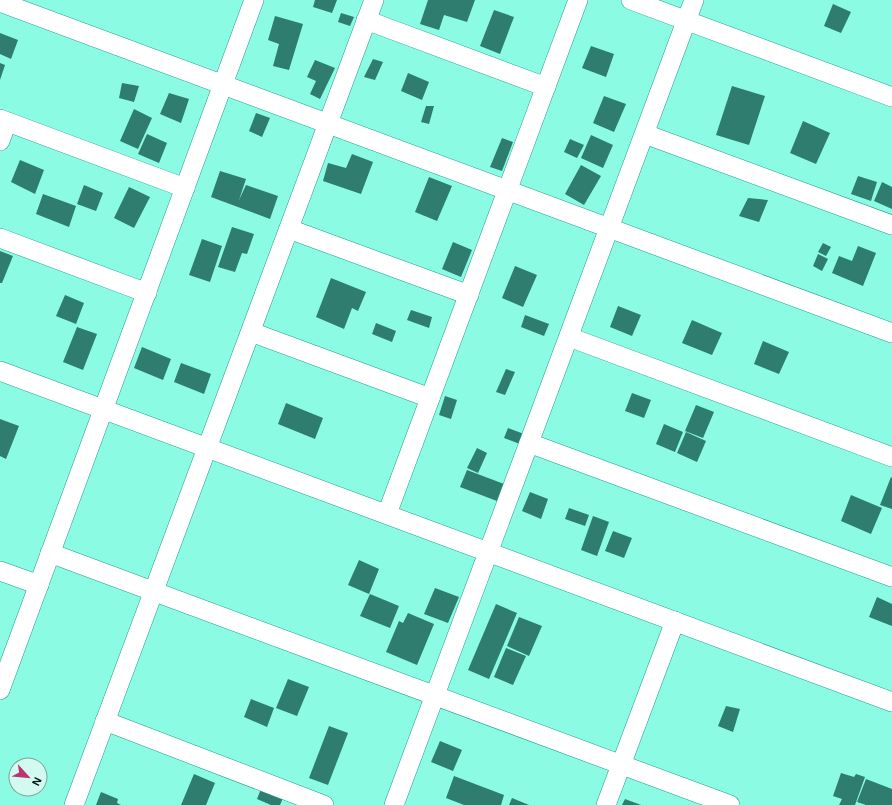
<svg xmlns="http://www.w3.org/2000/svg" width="892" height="805" viewBox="0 0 892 805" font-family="Helvetica,sans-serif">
<rect width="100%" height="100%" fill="#8bfbe4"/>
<g fill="#2e7d6e">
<polygon points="315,0 337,0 332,13 313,7"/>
<polygon points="428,0 475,0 467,22 444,15 439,30 420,24"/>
<polygon points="833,4 851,12 841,33 824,26"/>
<polygon points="494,10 514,17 500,54 480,46"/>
<polygon points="341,13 354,17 350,26 338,22"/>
<polygon points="275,16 303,24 289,70 273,66 279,44 268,40"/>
<polygon points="0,33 18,40 11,59 0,54"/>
<polygon points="591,46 614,54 606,77 582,68"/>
<polygon points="373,59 383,62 375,80 364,77"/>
<polygon points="315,60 335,68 320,99 310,94 316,81 307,77"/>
<polygon points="0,63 5,65 0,80"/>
<polygon points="408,73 429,82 422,100 401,91"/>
<polygon points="122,83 139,86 134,102 119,98"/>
<polygon points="732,86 765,96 749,145 716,135"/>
<polygon points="169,93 189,99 181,123 160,114"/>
<polygon points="604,96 626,104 614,132 593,123"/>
<polygon points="426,106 434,106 429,124 421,122"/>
<polygon points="134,109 152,118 138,149 120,141"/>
<polygon points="256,113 270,118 262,137 249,131"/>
<polygon points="803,121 830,133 816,164 790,153"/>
<polygon points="147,134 167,143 159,163 138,154"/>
<polygon points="591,135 613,145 603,168 581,158"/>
<polygon points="502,138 513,142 502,171 490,167"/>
<polygon points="570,139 584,145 577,158 564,152"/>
<polygon points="352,154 373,162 361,194 323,181 328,163 346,168"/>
<polygon points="20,160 44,170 35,194 11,182"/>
<polygon points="581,165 601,176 584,205 565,194"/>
<polygon points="220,171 246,179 239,200 246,185 278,196 270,219 211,197"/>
<polygon points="858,176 877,182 871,201 851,194"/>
<polygon points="429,177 452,186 437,221 415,212"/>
<polygon points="882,182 892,187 892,209 874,201"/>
<polygon points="84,185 103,193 96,211 77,204"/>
<polygon points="129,187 150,197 134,228 114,218"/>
<polygon points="43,194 76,206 69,227 36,214"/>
<polygon points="748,198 768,200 759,222 739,216"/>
<polygon points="232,227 254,234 247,254 242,253 235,272 218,267"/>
<polygon points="202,239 222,246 210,282 189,275"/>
<polygon points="453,242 472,250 461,277 442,269"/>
<polygon points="823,243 831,247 826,256 818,252"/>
<polygon points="858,246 876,253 863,286 832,273 839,256 852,261"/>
<polygon points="0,251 13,256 2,283 0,283"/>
<polygon points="818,254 828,259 822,271 813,266"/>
<polygon points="515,266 537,275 523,307 502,298"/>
<polygon points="331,278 366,292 358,311 352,308 344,329 316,317"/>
<polygon points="65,295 84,303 76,324 56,316"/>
<polygon points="618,306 641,315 632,336 610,327"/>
<polygon points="411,310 432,317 429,328 407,320"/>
<polygon points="525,315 549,324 544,336 521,327"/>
<polygon points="692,320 722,333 712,355 682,343"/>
<polygon points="376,323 396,331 392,342 372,334"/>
<polygon points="77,327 97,334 83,370 63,362"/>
<polygon points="763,341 789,352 779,374 754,364"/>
<polygon points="142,347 171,359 163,380 134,368"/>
<polygon points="181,363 211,374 204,394 174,382"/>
<polygon points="506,369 515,372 505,395 496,392"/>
<polygon points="632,393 651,400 644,418 625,411"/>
<polygon points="445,396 457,400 451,419 439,415"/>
<polygon points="286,403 323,418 315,439 278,424"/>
<polygon points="696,405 714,412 703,438 685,431"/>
<polygon points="0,419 19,426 6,459 0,456"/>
<polygon points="664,424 683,432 675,452 656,444"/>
<polygon points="508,428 524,434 520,444 504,438"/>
<polygon points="686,432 706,441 697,462 677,453"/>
<polygon points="477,448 487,453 478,473 467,468"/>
<polygon points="467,470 504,484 497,501 460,487"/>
<polygon points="891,477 892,478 892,509 880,505"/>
<polygon points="530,492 548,499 541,519 522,511"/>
<polygon points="851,495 882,508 871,534 841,521"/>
<polygon points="569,508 589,515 585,526 565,519"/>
<polygon points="593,516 609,522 597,556 581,550"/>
<polygon points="613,531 632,538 624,558 605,551"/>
<polygon points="359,560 379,569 369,594 348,585"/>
<polygon points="435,588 459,597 448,623 424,614"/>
<polygon points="370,594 399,606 390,628 360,616"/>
<polygon points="877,597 892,604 892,626 869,617"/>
<polygon points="496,604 517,613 489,679 468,670"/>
<polygon points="408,613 434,624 417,665 386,652 399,621 403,623"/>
<polygon points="519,617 542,626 529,656 507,646"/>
<polygon points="506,648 526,656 513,685 494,677"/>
<polygon points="288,679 309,687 297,716 276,708"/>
<polygon points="251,699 274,708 267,727 244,717"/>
<polygon points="726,706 740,709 733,732 718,726"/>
<polygon points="329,726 348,733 328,785 309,778"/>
<polygon points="440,741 462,750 453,771 431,762"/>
<polygon points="841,773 854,777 856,774 865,777 855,805 839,805 842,799 833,796"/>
<polygon points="194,774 215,783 206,805 181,805"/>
<polygon points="454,776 504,795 501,805 464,805 446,798"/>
<polygon points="866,779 892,789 892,805 866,805 857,802"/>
<polygon points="261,789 283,798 280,805 271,805 257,799"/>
<polygon points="101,792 118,799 117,803 121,805 96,805"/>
<polygon points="512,798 529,805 509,805"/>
<polygon points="625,799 641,805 622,805"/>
</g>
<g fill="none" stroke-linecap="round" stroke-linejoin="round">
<defs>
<g id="minor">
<polyline points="631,0 892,97"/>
<polyline points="0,2 892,333"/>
<polyline points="366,20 546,87"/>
<polyline points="0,119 185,188"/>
<polyline points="645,134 892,225"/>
<polyline points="0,141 7,122"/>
<polyline points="289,229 469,295"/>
<polyline points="0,238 147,293"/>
<polyline points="251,332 430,398"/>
<polyline points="569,337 892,457"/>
<polyline points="0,371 892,702"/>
<polyline points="529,443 892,577"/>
<polyline points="387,514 578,0"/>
<polyline points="50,553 730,805"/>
<polyline points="0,571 39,585"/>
<polyline points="0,690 254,0"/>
<polyline points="105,721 324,805"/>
<polyline points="74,805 374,0"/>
<polyline points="394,805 694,0"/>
<polyline points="606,805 675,621"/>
</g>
</defs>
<use href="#minor" stroke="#209f8b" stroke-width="20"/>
<use href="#minor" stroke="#fff" stroke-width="19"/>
</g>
<g transform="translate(28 777) rotate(117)"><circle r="19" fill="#d2faf0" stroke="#7fa199"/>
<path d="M0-3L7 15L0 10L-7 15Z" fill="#bc336f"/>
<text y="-6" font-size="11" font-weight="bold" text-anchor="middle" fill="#031b16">N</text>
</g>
</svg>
